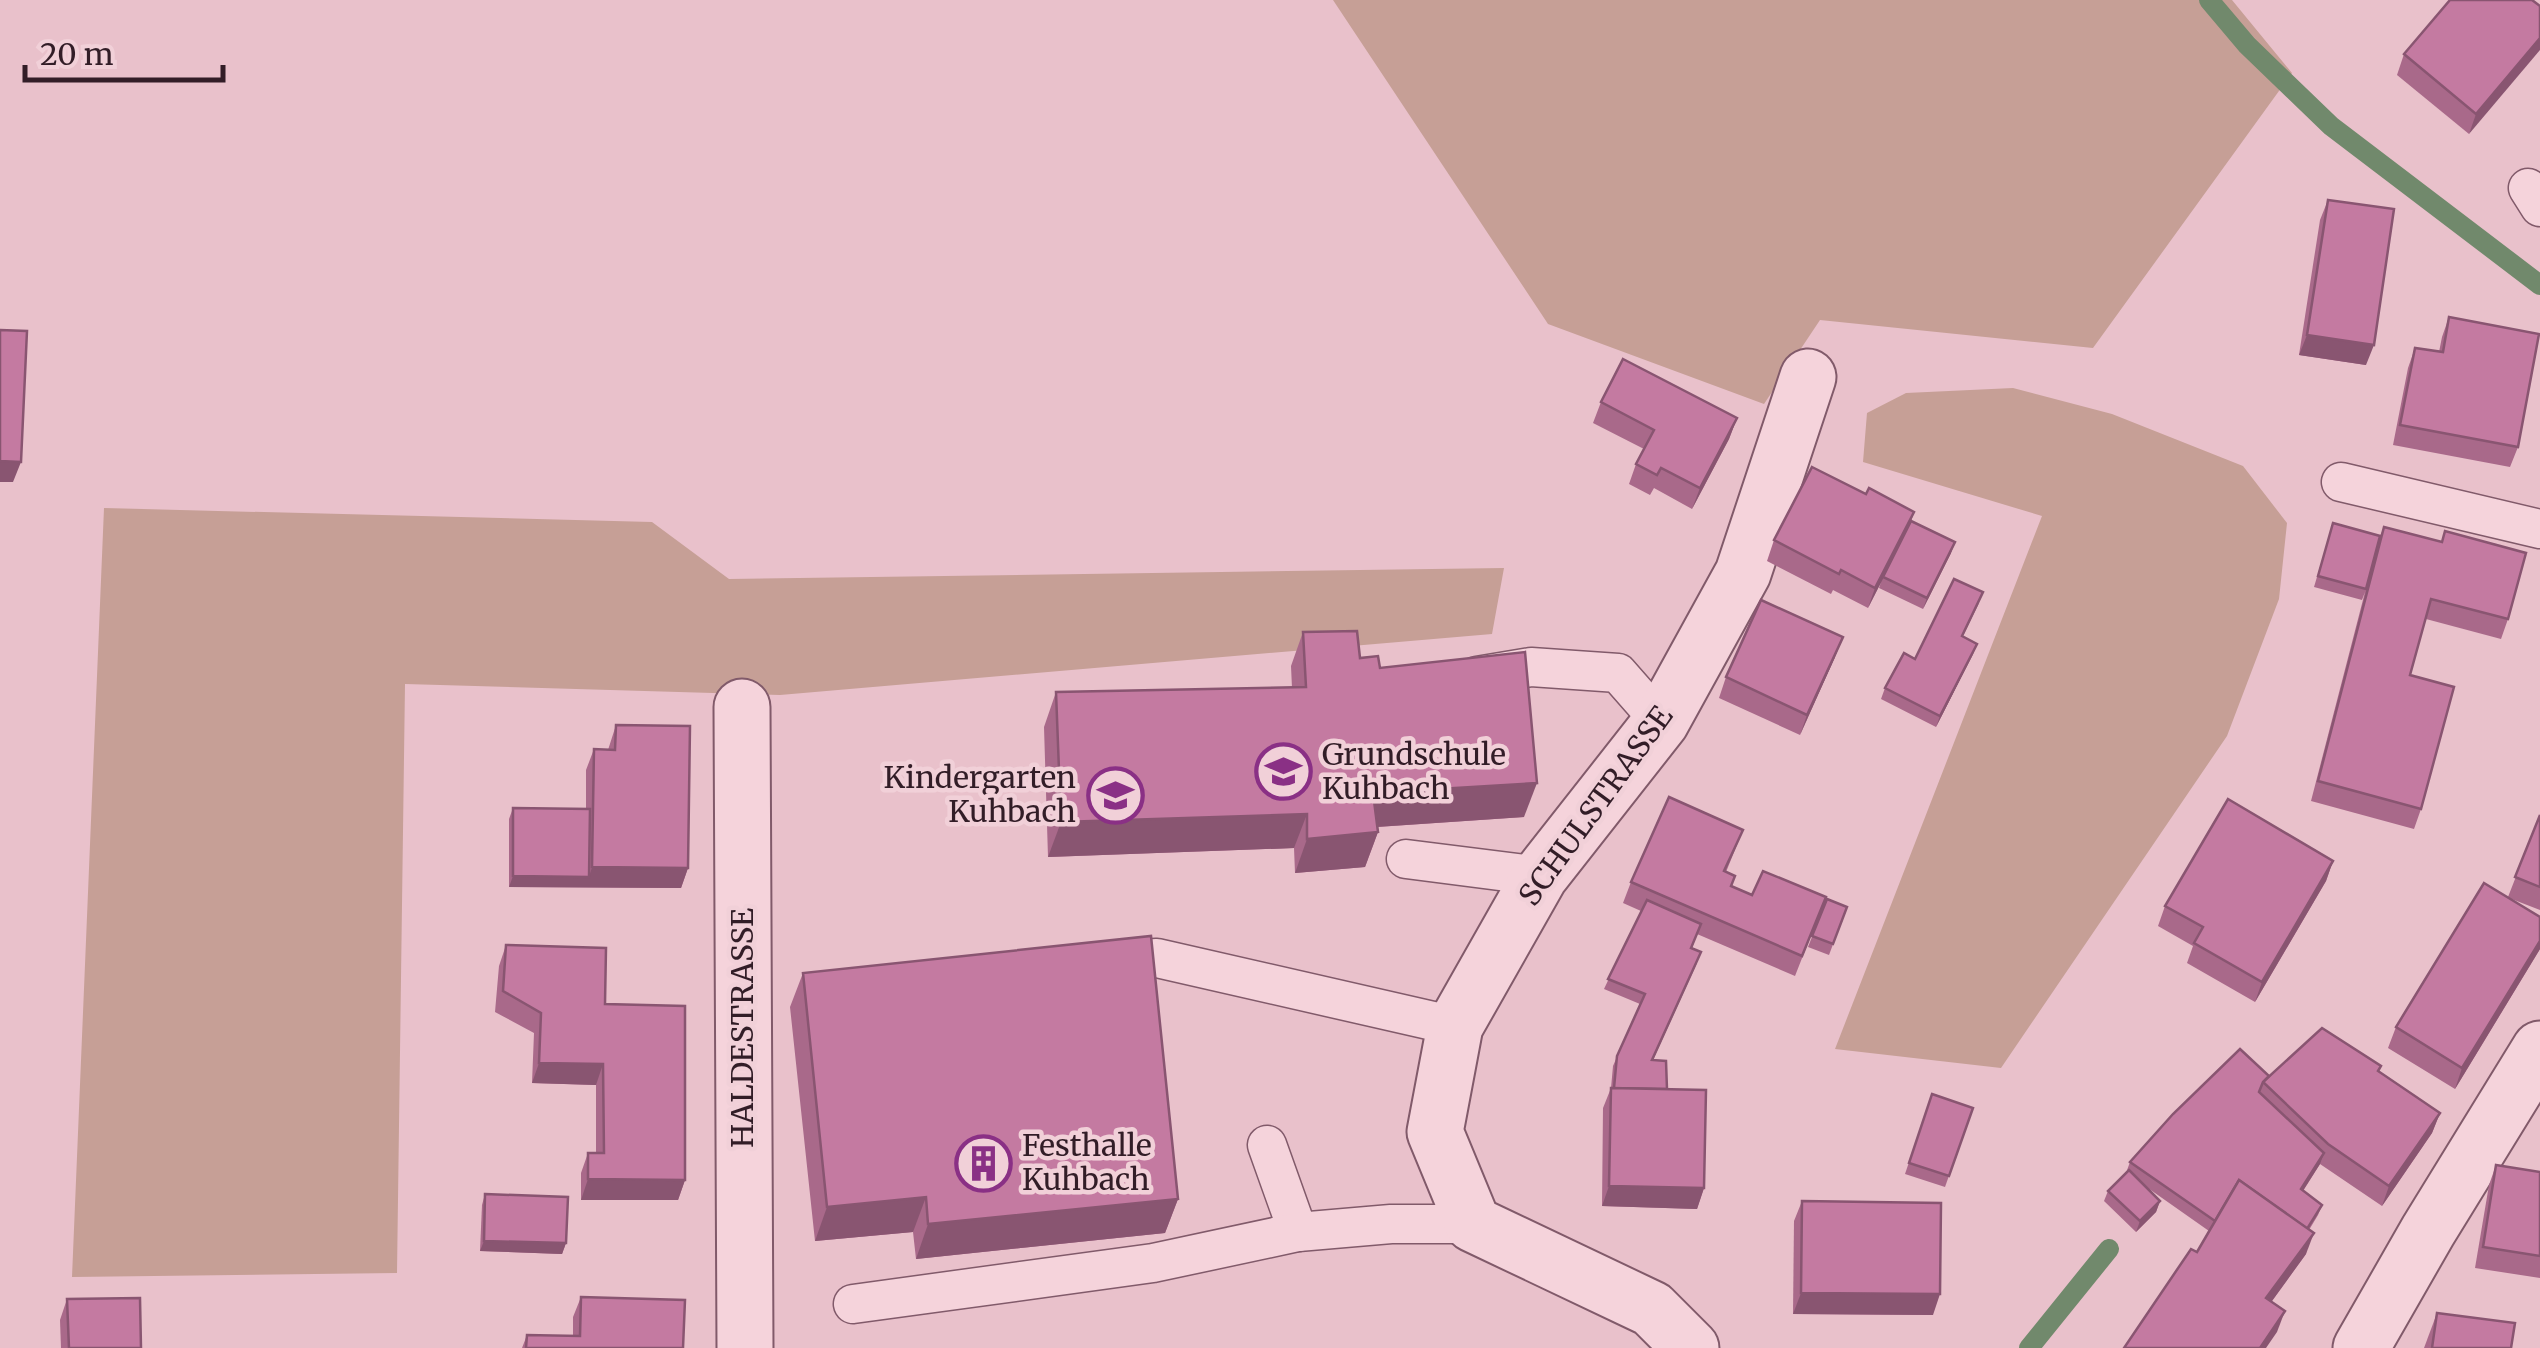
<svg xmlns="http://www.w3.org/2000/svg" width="2540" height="1348" viewBox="0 0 2540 1348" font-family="Merriweather,serif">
<rect width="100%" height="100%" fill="#e9c1cb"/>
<g fill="#c69f96">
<polygon points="1333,0 2232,0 2292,73 2093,348 1820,320 1764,404 1548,324"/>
<polygon points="2013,388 2112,414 2243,466 2287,523 2279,599 2227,736 2001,1068 1835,1049 2042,516 1863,462 1867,413 1906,393"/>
<polygon points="104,508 652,522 729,579 1504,568 1492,634 780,695 405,684 397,1273 72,1277"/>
</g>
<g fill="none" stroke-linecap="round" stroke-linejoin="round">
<g stroke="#71896c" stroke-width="20">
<polyline points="2209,0 2247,45 2331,126 2540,285"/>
<polyline points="2029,1348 2109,1249"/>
</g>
<defs>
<g id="service">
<polyline points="2528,188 2540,207"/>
<polyline points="2341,482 2540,529"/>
<polyline points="1477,676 1531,667 1618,673 1661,722"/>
<polyline points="1406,859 1540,876"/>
<polyline points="1105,961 1157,958 1455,1026"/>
<polyline points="1267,1145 1298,1232"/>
<polyline points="853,1304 1153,1263 1298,1232 1391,1224 1473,1224"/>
</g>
<g id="minor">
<polyline points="742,707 745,1348"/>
<polyline points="1691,1348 1652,1309 1473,1224 1435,1132 1455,1026 1540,876 1661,722 1743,573 1808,377"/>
<polyline points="2361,1348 2428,1231 2540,1049"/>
</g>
</defs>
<use href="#service" stroke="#815a6a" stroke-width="41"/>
<use href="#minor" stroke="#815a6a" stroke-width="59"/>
<use href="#service" stroke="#f5d3db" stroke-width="38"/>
<use href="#minor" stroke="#f5d3db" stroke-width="55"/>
</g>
<g fill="#a9698a">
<polygon points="2532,0 2469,134 2397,75 2404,54"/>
<polygon points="2328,200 2366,365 2299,355 2320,220"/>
<polygon points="2449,317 2518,447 2510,467 2393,445 2408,368 2415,348 2439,352 2442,337"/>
<polygon points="1601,402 1737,418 1729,439 1692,509 1654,488 1650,495 1629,484 1636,464 1644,449 1593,423"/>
<polygon points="1866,494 1914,512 1911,521 1951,553 1923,609 1879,588 1881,582 1868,608 1833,590 1831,594 1767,561 1774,540"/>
<polygon points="2333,523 2380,536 2384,527 2508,619 2501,639 2426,619 2410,675 2421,809 2414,829 2311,801 2365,592 2362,600 2314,587"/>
<polygon points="1979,603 1963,636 1977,644 1973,654 1936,727 1881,699 1885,688"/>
<polygon points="1303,632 1380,668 1524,817 1377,827 1378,832 1365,867 1295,873 1294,848 1048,857 1044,727 1056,692 1292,688 1291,666"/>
<polygon points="1835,657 1800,735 1719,698 1726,677"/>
<polygon points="616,725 688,868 681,888 509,887 509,819 513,808 586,809 586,770 594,749 608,750"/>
<polygon points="2540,815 2540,910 2509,898 2540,917 2540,949 2455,1089 2388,1048 2396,1027 2508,897"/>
<polygon points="1743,830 1726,872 1732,887 1752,895 1826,897 1795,976 1697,934 1692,948 1697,963 1653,1060 1667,1089 1704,1188 1697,1209 1602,1206 1603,1108 1611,1088 1613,1066 1640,1004 1604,989 1641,911 1623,903 1631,882"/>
<polygon points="2333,861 2326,881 2255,1002 2187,963 2193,946 2158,926 2165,906"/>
<polygon points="1827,899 1847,907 1829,955 1808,947"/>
<polygon points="506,945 605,1004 685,1180 678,1200 581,1200 581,1173 588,1153 596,1153 596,1085 532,1083 534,1033 495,1012 499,966"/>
<polygon points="803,973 1178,1199 1165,1233 916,1259 913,1232 815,1241 790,1007"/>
<polygon points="2379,1071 2440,1113 2432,1133 2382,1206 2320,1164 2303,1191 2322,1205 2318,1215 2309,1230 2306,1254 2271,1302 2277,1332 2197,1252 2209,1231 2145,1186 2160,1201 2156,1212 2136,1232 2104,1201 2108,1191 2126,1173 2130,1162 2269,1076"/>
<polygon points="1932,1094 1973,1108 1945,1187 1905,1174"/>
<polygon points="2496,1165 2540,1172 2540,1278 2475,1268 2489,1185"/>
<polygon points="485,1194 566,1243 562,1254 480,1251 482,1205"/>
<polygon points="1802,1201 1933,1315 1793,1314 1794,1221"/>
<polygon points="581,1297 683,1348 522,1348 527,1335 573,1336 573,1317"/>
<polygon points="67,1299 141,1348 61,1348 60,1320"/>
<polygon points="2437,1313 2511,1348 2424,1348"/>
</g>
<g fill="#895571">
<polygon points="2540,38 2540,50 2469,134 2476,114"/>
<polygon points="2307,335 2374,345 2366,365 2299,355"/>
<polygon points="1737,418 1729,439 1692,509 1700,488"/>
<polygon points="0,461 21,462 13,482 0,482"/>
<polygon points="1914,512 1907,532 1868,608 1875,588"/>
<polygon points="1955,542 1951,553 1923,609 1927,598"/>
<polygon points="1843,637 1835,657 1800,735 1807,715"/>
<polygon points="1977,644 1973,654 1936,727 1940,716"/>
<polygon points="1537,783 1524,817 1361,828 1373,793"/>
<polygon points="1307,814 1294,848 1048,857 1061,822"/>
<polygon points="1378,832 1365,867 1295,873 1307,839"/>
<polygon points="2333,861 2326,881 2255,1002 2262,982"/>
<polygon points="592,867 688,868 681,888 509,887 513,876 589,877"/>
<polygon points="2540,941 2540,949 2455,1089 2462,1068"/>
<polygon points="539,1063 603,1064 596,1085 532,1083"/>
<polygon points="2440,1113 2432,1133 2382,1206 2389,1186"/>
<polygon points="2324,1153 2320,1164 2297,1200 2301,1189"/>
<polygon points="588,1179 685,1180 678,1200 581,1200"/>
<polygon points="1609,1186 1704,1188 1697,1209 1602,1206"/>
<polygon points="926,1197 913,1232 815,1241 827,1207"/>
<polygon points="1178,1199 1165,1233 916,1259 928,1224"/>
<polygon points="2160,1201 2156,1212 2136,1232 2140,1221"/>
<polygon points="2314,1233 2306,1254 2259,1319 2266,1298"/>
<polygon points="484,1241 566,1243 562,1254 480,1251"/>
<polygon points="1801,1293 1940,1294 1933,1315 1793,1314"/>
<polygon points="2285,1311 2277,1332 2266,1348 2260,1348"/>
</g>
<g fill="#c47aa1" stroke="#895571" stroke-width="2.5">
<polygon points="2450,0 2532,0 2540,6 2540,38 2476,114 2404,54"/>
<polygon points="2328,200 2394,209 2374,345 2307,335"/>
<polygon points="2449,317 2539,334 2518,447 2400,425 2415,348 2443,352"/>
<polygon points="0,330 27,331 21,462 0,461"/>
<polygon points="1623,359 1737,418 1700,488 1661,468 1657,475 1636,464 1654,430 1601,402"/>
<polygon points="1812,467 1866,494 1869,488 1914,512 1875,588 1841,570 1839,574 1774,540"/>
<polygon points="1911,521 1955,542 1927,598 1883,577"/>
<polygon points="2333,523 2380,536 2366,589 2318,576"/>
<polygon points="2384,527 2442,542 2445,531 2526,553 2508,619 2431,599 2410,675 2454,687 2421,809 2318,781"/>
<polygon points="1954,579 1983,592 1962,636 1977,644 1940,716 1885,688 1904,653 1915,659"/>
<polygon points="1761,600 1843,637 1807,715 1726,677"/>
<polygon points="1357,631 1360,658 1378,656 1380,668 1525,652 1537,783 1373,793 1378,832 1307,839 1307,814 1061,822 1056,692 1306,687 1303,632"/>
<polygon points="616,725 690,726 688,868 592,867 594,749 615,750"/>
<polygon points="1669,797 1743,830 1724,871 1735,876 1731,886 1752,895 1763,871 1826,897 1802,956 1631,882"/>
<polygon points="2228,799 2333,861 2262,982 2194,943 2203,927 2165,906"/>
<polygon points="513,808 590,809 589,877 513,876"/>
<polygon points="2540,815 2540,887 2515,877"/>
<polygon points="2484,883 2540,917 2540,941 2462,1068 2396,1027"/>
<polygon points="1827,899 1847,907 1833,944 1812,936"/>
<polygon points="1647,900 1701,924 1691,948 1701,952 1652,1060 1666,1061 1667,1089 1614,1088 1617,1056 1645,994 1608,979"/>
<polygon points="1151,936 1178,1199 928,1224 926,1197 827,1207 803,973"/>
<polygon points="506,945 606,948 605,1004 685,1006 685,1180 588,1179 588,1153 604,1153 603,1064 539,1063 541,1013 503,991"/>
<polygon points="2322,1028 2381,1066 2378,1071 2440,1113 2389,1186 2328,1144 2263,1082"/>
<polygon points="2240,1049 2269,1076 2263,1082 2259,1092 2324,1153 2301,1189 2322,1205 2307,1229 2239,1180 2215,1221 2130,1162 2173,1114"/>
<polygon points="1611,1088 1706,1090 1704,1188 1609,1186"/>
<polygon points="1932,1094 1973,1108 1949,1176 1909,1163"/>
<polygon points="2496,1165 2540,1172 2540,1256 2483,1247"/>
<polygon points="2129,1170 2160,1201 2140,1221 2108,1191"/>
<polygon points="2239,1180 2314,1233 2266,1298 2285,1311 2260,1348 2124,1348 2191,1249 2197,1252"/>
<polygon points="485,1194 568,1197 566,1243 484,1241"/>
<polygon points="1802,1201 1941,1203 1940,1294 1801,1293"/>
<polygon points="581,1297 685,1300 683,1348 526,1348 527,1335 580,1336"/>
<polygon points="140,1298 141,1348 69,1348 67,1299"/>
<polygon points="2437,1313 2515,1323 2511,1348 2432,1348"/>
</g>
<defs>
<symbol id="school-ring" viewBox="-11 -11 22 22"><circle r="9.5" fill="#f1d0d8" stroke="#8a3085" stroke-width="1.5"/><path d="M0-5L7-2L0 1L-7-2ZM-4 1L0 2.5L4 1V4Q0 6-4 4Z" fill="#8a3085"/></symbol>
<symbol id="building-ring" viewBox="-11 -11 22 22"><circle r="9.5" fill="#f1d0d8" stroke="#8a3085" stroke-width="1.5"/><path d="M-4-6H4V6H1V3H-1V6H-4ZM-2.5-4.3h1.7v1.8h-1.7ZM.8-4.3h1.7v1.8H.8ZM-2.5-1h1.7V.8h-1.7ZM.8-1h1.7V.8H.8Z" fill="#8a3085"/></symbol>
</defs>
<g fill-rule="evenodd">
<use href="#school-ring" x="1252" y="740" width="63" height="63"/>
<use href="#school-ring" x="1084" y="764" width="63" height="63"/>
<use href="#building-ring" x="952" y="1132" width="63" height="63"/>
</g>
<g text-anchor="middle" stroke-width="9" stroke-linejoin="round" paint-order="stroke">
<g font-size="30" fill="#321d27" stroke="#f1d0d8" text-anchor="start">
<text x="1322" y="765">Grundschule<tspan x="1322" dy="34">Kuhbach</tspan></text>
<text x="1076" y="788" text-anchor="end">Kindergarten<tspan x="1076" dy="34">Kuhbach</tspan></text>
<text x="1022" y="1156">Festhalle<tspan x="1022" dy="34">Kuhbach</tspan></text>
</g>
<g font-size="30" fill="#321d27" stroke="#f1d0d8">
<text transform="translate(1596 806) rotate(-54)" y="10">SCHULSTRASSE</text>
<text transform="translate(743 1028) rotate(-90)" y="10">HALDESTRASSE</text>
</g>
</g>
<path d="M25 65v15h198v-15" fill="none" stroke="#321d27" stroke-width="5"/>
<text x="40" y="65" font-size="30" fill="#321d27" stroke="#f1d0d8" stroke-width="8" paint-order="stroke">20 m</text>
</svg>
